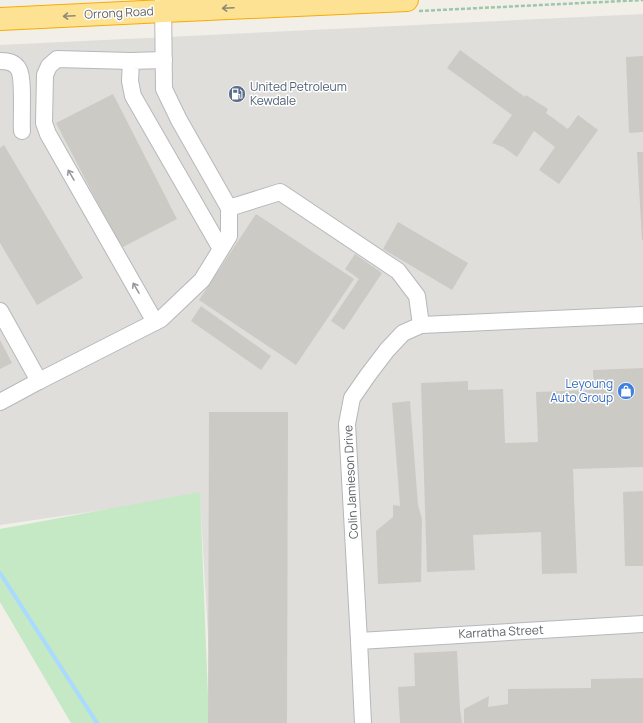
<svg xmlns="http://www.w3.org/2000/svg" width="643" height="723" viewBox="0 0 643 723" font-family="Manrope,sans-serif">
<rect width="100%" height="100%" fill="#f1efe8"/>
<polygon fill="#e0deda" points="643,14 643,723 213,723 200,496 0,525 0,45"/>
<polygon fill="#c5e8c5" points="200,492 209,723 71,723 0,602 0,529"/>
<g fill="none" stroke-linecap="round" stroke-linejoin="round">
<polyline stroke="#aadaff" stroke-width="4" points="0,573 97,723"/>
</g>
<g fill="#cccac5">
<polygon points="460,50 525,97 526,95 548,109 546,113 568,129 578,115 598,130 559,184 539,170 555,147 534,131 517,157 503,147 492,143 512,115 447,68"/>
<polygon points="643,56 643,132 629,133 626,57"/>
<polygon points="113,94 177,219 121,248 56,123"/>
<polygon points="4,145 83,278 37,305 0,243 0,148"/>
<polygon points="637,152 643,152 643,240 642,240"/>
<polygon points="256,214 354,279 296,365 199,300"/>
<polygon points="398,222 468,263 452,290 383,249"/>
<polygon points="355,254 382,273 344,330 331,321 359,279 345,269"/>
<polygon points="201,306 271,356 261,370 191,321"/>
<polygon points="0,340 12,363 0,369"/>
<polygon points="643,368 643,467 573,469 577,573 542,574 541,532 473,535 475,570 427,572 421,383 468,381 468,390 503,389 505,443 538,442 536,392 594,390 593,370"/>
<polygon points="410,401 418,505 422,519 421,582 378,584 376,531 393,517 393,505 400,506 392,403"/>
<polygon points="209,412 288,412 287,723 208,723"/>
<polygon points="643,491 643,566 625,566 623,492"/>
<polygon points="457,651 460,709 462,723 400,723 398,687 415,686 414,653"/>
<polygon points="643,678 643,723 464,723 464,709 489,696 488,707 508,704 508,689 591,688 591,679"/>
</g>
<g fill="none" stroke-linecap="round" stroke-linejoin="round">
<defs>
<g id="minor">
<polyline points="164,60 131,61 130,81 133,96 221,249"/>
<path d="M0,61C8,61 15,62 19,70C24,80 21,118 22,131"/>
<polyline points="131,61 57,59 49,66 45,75 44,123 48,134 155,322"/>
<polyline points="229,208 280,192 398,271 417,296 421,325"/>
<polyline points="0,311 39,381 0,402"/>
<polyline points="39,381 161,319 202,280 229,236 229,208 179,120 164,89 163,0"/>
<polyline points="359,641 643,624"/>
<polyline points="363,723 359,641 347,424 352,398 368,375 387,350 403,333 421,325 643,315"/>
</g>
<polyline id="highway" points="0,19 164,11 407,0"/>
</defs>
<use href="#minor" stroke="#b5b8bc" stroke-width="18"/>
<use href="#highway" stroke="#f9ab00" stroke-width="24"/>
<polyline stroke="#9cc7a9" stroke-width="2.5" stroke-dasharray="4 2" stroke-linecap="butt" points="419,11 643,0"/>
<use href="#minor" stroke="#fff" stroke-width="16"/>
<use href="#highway" stroke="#fde293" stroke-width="22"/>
</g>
<defs><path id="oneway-shaft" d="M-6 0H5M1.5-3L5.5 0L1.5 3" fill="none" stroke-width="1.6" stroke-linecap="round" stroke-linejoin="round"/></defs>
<g stroke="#8e8975">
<use href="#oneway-shaft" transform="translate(228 8) rotate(177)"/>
<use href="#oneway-shaft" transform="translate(69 16) rotate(177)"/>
</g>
<g stroke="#979a9d">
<use href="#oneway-shaft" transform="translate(71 175) rotate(-120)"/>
<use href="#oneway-shaft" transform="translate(136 288) rotate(-120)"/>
</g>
<defs>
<symbol id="fuel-disc" viewBox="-11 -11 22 22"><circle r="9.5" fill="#5c6f8a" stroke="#fff"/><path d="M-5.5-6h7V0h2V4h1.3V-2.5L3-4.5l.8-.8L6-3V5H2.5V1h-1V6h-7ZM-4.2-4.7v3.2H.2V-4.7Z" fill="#fff"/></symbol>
<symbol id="shop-disc" viewBox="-11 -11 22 22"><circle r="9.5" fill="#3f7fe0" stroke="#fff"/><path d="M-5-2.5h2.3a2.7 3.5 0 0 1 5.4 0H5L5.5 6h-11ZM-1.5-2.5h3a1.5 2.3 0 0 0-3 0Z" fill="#fff"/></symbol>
</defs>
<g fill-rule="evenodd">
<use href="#fuel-disc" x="227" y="84" width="20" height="20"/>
<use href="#shop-disc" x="616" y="381" width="20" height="20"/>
</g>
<g text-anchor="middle" stroke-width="3" stroke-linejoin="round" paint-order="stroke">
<g font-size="12" fill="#5f6368" stroke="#fff">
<text transform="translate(119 13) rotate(-3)" y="4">Orrong Road</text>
<text transform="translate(351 482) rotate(-93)" y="4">Colin Jamieson Drive</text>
<text transform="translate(501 632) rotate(-3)" y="4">Karratha Street</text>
</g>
<g font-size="12" fill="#4e5e75" stroke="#fff" text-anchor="start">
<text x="250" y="91">United Petroleum<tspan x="250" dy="14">Kewdale</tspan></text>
</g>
<g font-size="12" fill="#366cbe" stroke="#fff" text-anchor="end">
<text x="613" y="388">Leyoung<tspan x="613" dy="14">Auto Group</tspan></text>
</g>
</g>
</svg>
